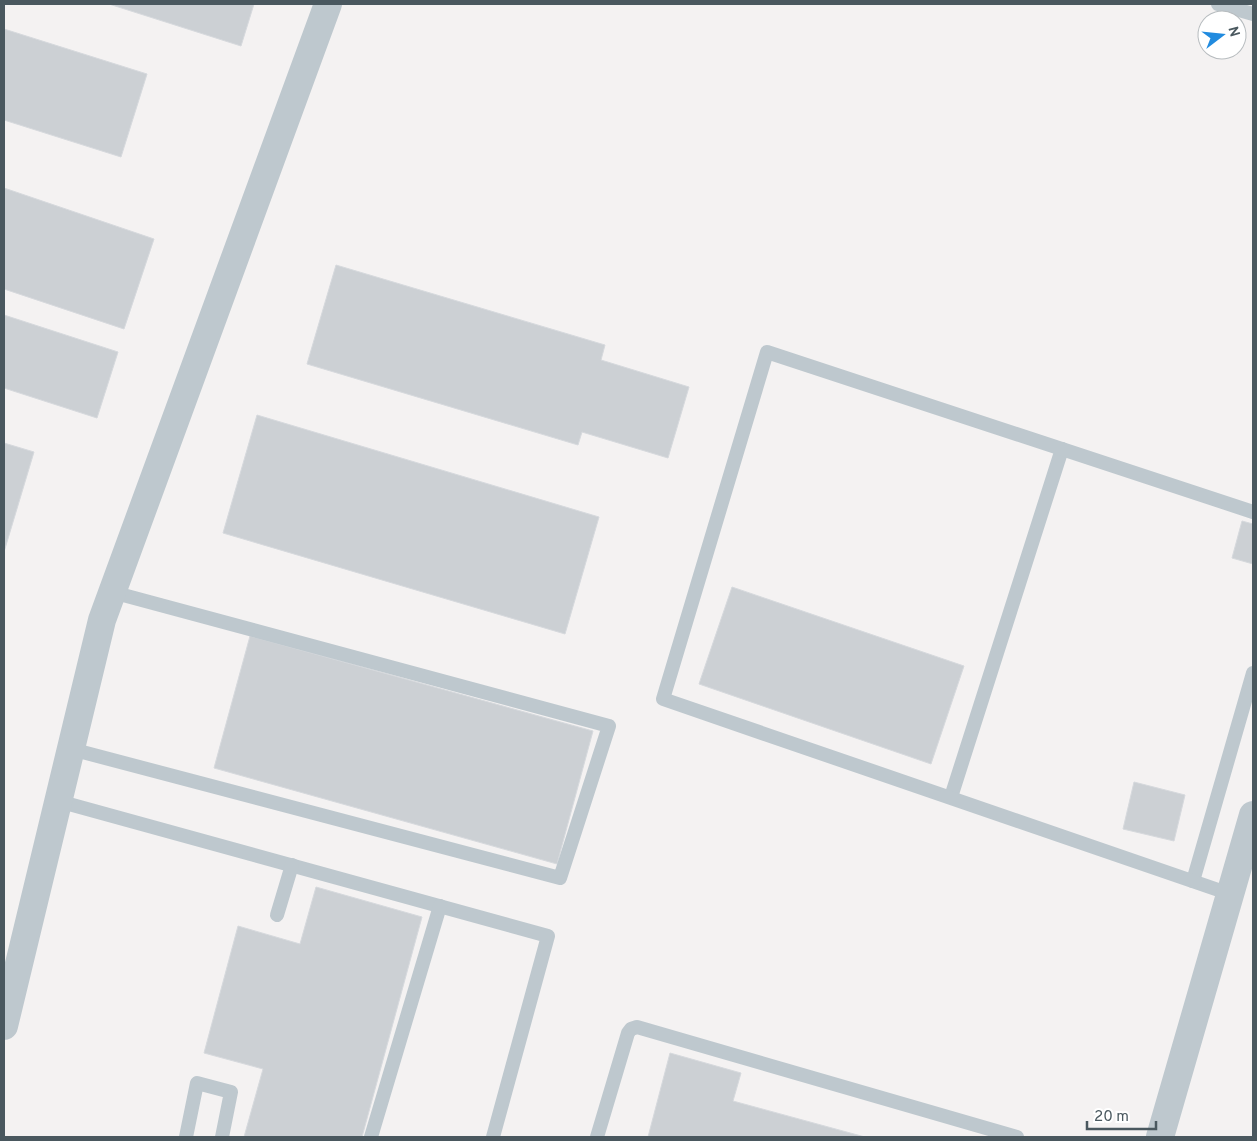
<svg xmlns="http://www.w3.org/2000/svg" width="1257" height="1141" viewBox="0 0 1257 1141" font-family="Overpass,sans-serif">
<rect width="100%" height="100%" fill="#f4f2f2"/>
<g fill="#ccd0d4" stroke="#d6d9dd">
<polygon points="109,4 254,4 241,46"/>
<polygon points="4,29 147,74 121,157 4,120"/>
<polygon points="4,188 154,239 124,329 4,289"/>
<polygon points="336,265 605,345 601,360 689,387 668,458 582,432 578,445 307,364"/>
<polygon points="4,315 118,352 97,418 4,388"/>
<polygon points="257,415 599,517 565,634 223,533"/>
<polygon points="4,443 34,452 4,552"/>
<polygon points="1242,521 1253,524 1253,564 1232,558"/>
<polygon points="732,587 964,666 931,764 699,684"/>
<polygon points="250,636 593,731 557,864 214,768"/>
<polygon points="1134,782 1185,795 1174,841 1123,829"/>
<polygon points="316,887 422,917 362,1137 244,1137 263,1069 204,1053 238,926 300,944"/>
<polygon points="670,1053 741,1073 733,1101 865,1137 648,1137"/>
</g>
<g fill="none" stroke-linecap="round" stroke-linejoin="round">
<g stroke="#bec8ce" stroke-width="14">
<polyline points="1218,4 1253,14"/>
<polyline points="71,749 560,878 609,726 112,592"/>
<polyline points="951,797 1062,449"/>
<polyline points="58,801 548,936 493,1137"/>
<polyline points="1193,881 1253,673"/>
<polyline points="1230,894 663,699 767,352 1253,512"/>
<polyline points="277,915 292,865"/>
<polyline points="186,1137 197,1083 231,1092 222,1137"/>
<polyline points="371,1137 440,906"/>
<polyline points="597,1137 628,1033 631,1029 637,1027 1017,1137"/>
</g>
<g stroke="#bec8ce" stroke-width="28">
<polyline points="4,1026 102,620 328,4"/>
<polyline points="1160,1137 1253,815"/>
</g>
</g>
<rect width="1257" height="1141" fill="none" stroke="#4a585f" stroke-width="10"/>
<g transform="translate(1222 35) rotate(74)"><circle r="24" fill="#ffffff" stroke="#b7bcbf"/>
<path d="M0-4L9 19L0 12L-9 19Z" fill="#218bdf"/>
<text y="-8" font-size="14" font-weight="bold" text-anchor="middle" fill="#4a585f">N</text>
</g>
<path d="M1087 1121v8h69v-8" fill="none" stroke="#4a585f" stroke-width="2.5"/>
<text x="1094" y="1121" font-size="15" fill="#4a585f" stroke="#ffffff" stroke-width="4" paint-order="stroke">20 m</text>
</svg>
